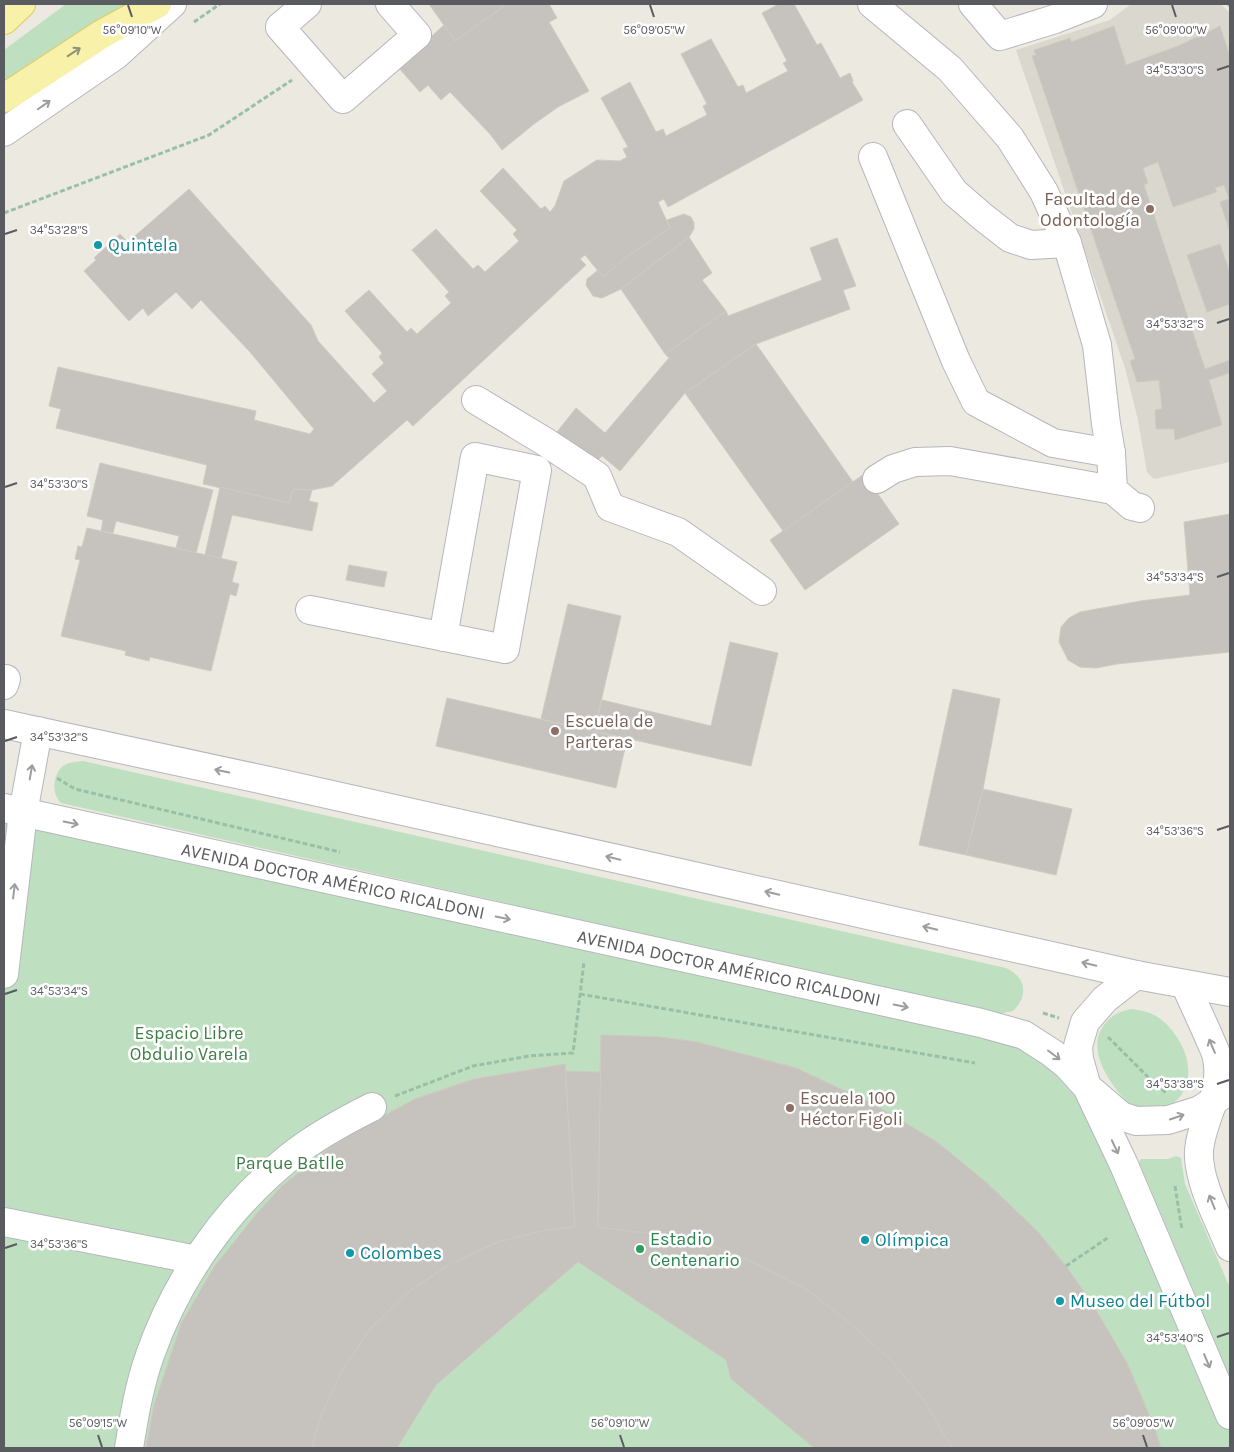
<svg xmlns="http://www.w3.org/2000/svg" width="1234" height="1452" viewBox="0 0 1234 1452" font-family="Karla,sans-serif">
<rect width="100%" height="100%" fill="#ebe9e0"/>
<polygon fill="#dad8ce" points="1131,4 1221,4 1230,13 1230,462 1154,479 1147,472 1138,420 1125,368 1016,50 1110,20"/>
<g fill="#bee0c1">
<polygon points="66,4 126,4 4,82 4,50"/>
<path d="M83,761L1006,968C1026,977 1029,996 1013,1011L998,1014L61,803C51,794 53,774 63,766C69,762 75,762 83,761Z"/>
<polygon points="4,808 981,1023 1067,1065 1230,1415 1230,1448 4,1448"/>
<path d="M1131,1009C1142,1010 1154,1013 1163,1021C1183,1039 1197,1069 1182,1094C1178,1100 1171,1106 1164,1108C1154,1110 1142,1107 1132,1107C1109,1084 1076,1040 1116,1014C1120,1012 1126,1010 1131,1009Z"/>
<polygon points="1176,1156 1181,1158 1185,1184 1230,1288 1230,1377 1139,1162 1141,1159 1168,1159"/>
</g>
<g fill="#c6c3be" stroke="#cecbbf">
<polygon points="429,4 500,4 503,7 455,41"/>
<polygon points="500,4 549,4 557,18 549,22 589,91 558,107 534,124 502,150 490,134 450,92 441,100 428,85 420,92 398,67 444,25 455,41 503,7"/>
<polygon points="779,4 794,4 817,45 821,43 840,78 850,73 853,81 852,82 863,100 668,207 664,199 658,202 670,228 626,257 603,277 585,255 580,259 586,265 413,426 407,420 332,486 312,490 293,489 289,503 203,484 207,465 56,428 61,409 49,406 58,367 256,411 254,420 310,434 314,429 250,352 201,300 192,309 176,292 148,316 143,308 129,321 84,271 96,260 94,258 120,234 128,242 189,189 311,325 318,341 374,403 387,391 372,374 384,363 379,357 382,353 345,311 369,290 407,332 411,328 417,334 451,303 445,296 449,292 412,250 436,229 473,269 478,265 485,272 519,241 513,234 517,230 480,191 503,168 541,209 545,206 550,212 555,206 564,181 597,160 620,161 627,157 623,149 628,147 601,98 630,82 656,132 663,129 666,136 707,115 703,106 707,104 681,54 711,39 738,87 743,85 746,93 788,71 783,63 787,61 762,13"/>
<polygon points="1114,26 1126,65 1178,46 1220,26 1230,56 1230,232 1220,202 1229,199 1224,185 1215,188 1217,192 1173,207 1158,162 1143,168 1148,183 1144,185 1205,369 1230,360 1230,379 1229,373 1209,380 1222,425 1175,440 1174,429 1156,429 1155,410 1162,409 1159,380 1137,382 1130,361 1135,359 1032,56 1036,55 1034,50 1070,38 1071,42"/>
<polygon points="684,214 691,217 694,223 694,229 689,237 621,289 602,298 593,296 586,285 587,279 592,275 598,270 603,277 626,257 670,228 667,220"/>
<polygon points="689,237 712,273 702,280 726,311 665,354 621,289"/>
<polygon points="837,238 856,286 843,290 850,309 756,344 685,393 620,471 602,456 595,463 557,432 576,408 605,433 669,358 665,354 726,311 728,316 822,280 810,248"/>
<polygon points="1220,244 1230,273 1230,304 1207,312 1187,255"/>
<polygon points="756,344 853,482 783,531 685,393"/>
<polygon points="100,463 213,490 196,553 176,548 179,536 116,521 113,533 101,531 103,520 87,516"/>
<polygon points="864,474 899,524 805,590 770,540"/>
<polygon points="220,487 289,503 293,489 312,490 309,501 318,503 312,531 232,515 221,559 205,555"/>
<polygon points="1230,514 1230,652 1117,664 1096,668 1080,667 1068,660 1059,642 1061,627 1069,618 1080,612 1141,601 1190,595 1184,522"/>
<polygon points="87,528 237,562 232,582 239,584 236,596 230,594 211,671 150,657 149,661 125,655 126,651 61,636 80,560 75,559 78,546 82,547"/>
<polygon points="349,565 387,572 384,587 346,580"/>
<polygon points="568,604 621,616 594,731 541,719"/>
<polygon points="730,642 778,653 751,766 594,731 602,700 711,726"/>
<polygon points="953,689 1000,699 983,789 966,855 919,845"/>
<polygon points="447,698 627,739 616,788 436,746"/>
<polygon points="983,789 1072,809 1056,875 966,855"/>
<polygon points="601,1035 659,1037 697,1042 796,1068 877,1106 937,1142 987,1183 1038,1232 1066,1266 1093,1305 1127,1363 1154,1426 1161,1448 814,1448 731,1379 726,1360 578,1262 436,1385 397,1448 146,1448 154,1405 181,1324 214,1267 258,1212 282,1186 331,1147 381,1117 415,1099 474,1079 565,1064 566,1071 600,1072"/>
<polygon points="601,1035 659,1037 697,1042 796,1068 877,1106 937,1142 987,1183 1038,1232 1066,1266 1093,1305 1127,1363 1154,1426 1161,1448 952,1448 926,1403 892,1361 851,1324 809,1291 759,1265 711,1245 660,1235 598,1227"/>
<polygon points="565,1064 575,1227 546,1230 498,1242 450,1264 407,1293 370,1329 341,1372 320,1419 312,1448 146,1448 154,1405 181,1324 214,1267 258,1212 282,1186 331,1147 381,1117 415,1099 474,1079"/>
</g>
<g fill="none" stroke-linecap="round" stroke-linejoin="round">
<defs>
<g id="minor">
<polyline points="307,4 280,27 343,99 417,35 390,4"/>
<polyline points="872,4 950,69 1010,138 1044,192 1067,243 1097,345 1106,424 1111,453 1113,490 1132,506 1140,508"/>
<polyline points="973,4 1000,36 1055,19 1093,4"/>
<polyline points="907,124 954,192 983,217 1010,238 1031,245 1067,243"/>
<polyline points="4,132 116,55 172,4"/>
<polyline points="873,157 956,361 976,402 1053,443 1111,453"/>
<polyline points="476,400 544,441 597,476 610,507 678,532 762,591"/>
<polyline points="877,479 893,469 915,462 950,461 1113,490"/>
<polyline points="310,610 505,649 537,470 475,457 443,637"/>
<polyline points="4,685 6,679"/>
<polyline points="4,724 269,781 1136,975 1230,992"/>
<polyline points="4,808 981,1023 1024,1035 1052,1053 1067,1065 1087,1087 1124,1165 1230,1415"/>
<polyline points="4,974 23,813 38,731"/>
<polyline points="1136,975 1105,999 1085,1022 1078,1046 1079,1059 1087,1087 1121,1116 1136,1121 1168,1120 1200,1110 1230,1090"/>
<path d="M1185,984C1193,1002 1201,1019 1209,1037C1211,1043 1216,1051 1217,1058C1224,1093 1202,1117 1199,1150C1197,1180 1219,1220 1230,1247"/>
<polyline points="4,1222 197,1260"/>
<path d="M129,1448C134,1417 139,1386 150,1355C177,1278 227,1207 291,1156C316,1136 344,1121 372,1107"/>
</g>
<g id="major">
<polyline points="4,20 21,4"/>
<polyline points="4,98 102,34 157,4"/>
</g>
</defs>
<use href="#minor" stroke="#b6b7bc" stroke-width="30"/>
<use href="#major" stroke="#e4ca60" stroke-width="30"/>
<g stroke="#99c0a7" stroke-width="3" stroke-dasharray="5 2.5" stroke-linecap="butt">
<polyline points="1228,4 1230,6"/>
<polyline points="194,22 220,4"/>
<polyline points="4,213 209,135 292,80"/>
<polyline points="57,778 75,789 340,852"/>
<polyline points="580,994 975,1063"/>
<polyline points="1043,1013 1059,1018"/>
<polyline points="1108,1037 1148,1077 1166,1093"/>
<polyline points="395,1096 473,1066 529,1056 573,1053 584,962"/>
<polyline points="1175,1186 1182,1230"/>
<polyline points="1066,1266 1109,1237"/>
</g>
<use href="#minor" stroke="#fff" stroke-width="28"/>
<use href="#major" stroke="#f7f1a9" stroke-width="28"/>
</g>
<defs><path id="oneway-shaft" d="M-6 0H5M1.5-3L5.5 0L1.5 3" fill="none" stroke-width="1.6" stroke-linecap="round" stroke-linejoin="round" transform="scale(1.25)"/></defs>
<use stroke="#90907a" href="#oneway-shaft" transform="translate(74 52) rotate(-33)"/>
<g stroke="#9b9da0">
<use href="#oneway-shaft" transform="translate(44 105) rotate(-35)"/>
<use href="#oneway-shaft" transform="translate(222 771) rotate(-168)"/>
<use href="#oneway-shaft" transform="translate(31 772) rotate(-80)"/>
<use href="#oneway-shaft" transform="translate(71 823) rotate(12)"/>
<use href="#oneway-shaft" transform="translate(613 858) rotate(-167)"/>
<use href="#oneway-shaft" transform="translate(14 891) rotate(-83)"/>
<use href="#oneway-shaft" transform="translate(772 893) rotate(-167)"/>
<use href="#oneway-shaft" transform="translate(503 918) rotate(12)"/>
<use href="#oneway-shaft" transform="translate(930 928) rotate(-167)"/>
<use href="#oneway-shaft" transform="translate(1089 964) rotate(-167)"/>
<use href="#oneway-shaft" transform="translate(901 1006) rotate(12)"/>
<use href="#oneway-shaft" transform="translate(1212 1046) rotate(-113)"/>
<use href="#oneway-shaft" transform="translate(1054 1055) rotate(37)"/>
<use href="#oneway-shaft" transform="translate(1177 1117) rotate(-19)"/>
<use href="#oneway-shaft" transform="translate(1115 1147) rotate(65)"/>
<use href="#oneway-shaft" transform="translate(1212 1202) rotate(-112)"/>
<use href="#oneway-shaft" transform="translate(1207 1361) rotate(67)"/>
</g>
<path fill="none" stroke="#595b60" stroke-width="2" d="M128,5L132,17M650,5L654,17M1172,5L1176,17M1217,70L1229,66M5,234L17,230M1217,323L1229,319M5,487L17,483M1217,577L1229,573M5,741L17,737M1217,830L1229,826M5,994L17,990M1217,1084L1229,1080M5,1248L17,1244M1217,1337L1229,1333M98,1435L102,1447M620,1435L624,1447M1143,1435L1147,1447"/>
<g fill="#8d6e63" stroke="#fff" stroke-width="2">
<circle cx="1150" cy="209" r="5"/>
<circle cx="555" cy="731" r="5"/>
<circle cx="790" cy="1108" r="5"/>
</g>
<g fill="#0f9aa8" stroke="#fff" stroke-width="2">
<circle cx="98" cy="245" r="5"/>
<circle cx="865" cy="1240" r="5"/>
<circle cx="350" cy="1253" r="5"/>
<circle cx="1060" cy="1301" r="5"/>
</g>
<circle fill="#2e9e5b" stroke="#fff" stroke-width="2" cx="640" cy="1249" r="5"/>
<g text-anchor="middle" stroke-width="5" stroke-linejoin="round" paint-order="stroke">
<g font-size="18" fill="#785e54" stroke="#fff" text-anchor="start">
<text x="1140" y="205" text-anchor="end">Facultad de<tspan x="1140" dy="21">Odontología</tspan></text>
<text x="565" y="727">Escuela de<tspan x="565" dy="21">Parteras</tspan></text>
<text x="800" y="1104">Escuela 100<tspan x="800" dy="21">Héctor Figoli</tspan></text>
</g>
<g font-size="18" fill="#0d838f" stroke="#fff" text-anchor="start">
<text x="108" y="251">Quintela</text>
<text x="875" y="1246">Olímpica</text>
<text x="360" y="1259">Colombes</text>
<text x="1070" y="1307">Museo del Fútbol</text>
</g>
<g font-size="18" fill="#595b60" stroke="#fff">
<text transform="translate(333 881) rotate(12)" y="6">AVENIDA DOCTOR AMÉRICO RICALDONI</text>
<text transform="translate(729 968) rotate(12)" y="6">AVENIDA DOCTOR AMÉRICO RICALDONI</text>
</g>
<g font-size="18" fill="#3b7d43" stroke="#fff">
<text x="189" y="1039">Espacio Libre<tspan x="189" dy="21">Obdulio Varela</tspan></text>
<text x="290" y="1169">Parque Batlle</text>
</g>
<g font-size="18" fill="#27864d" stroke="#fff" text-anchor="start">
<text x="650" y="1245">Estadio<tspan x="650" dy="21">Centenario</tspan></text>
</g>
</g>
<g font-size="12" text-anchor="middle" fill="#595b60" stroke="#fff" stroke-width="5" stroke-linejoin="round" paint-order="stroke">
<text x="1176" y="34">56°09'00"W</text>
<text x="132" y="34">56°09'10"W</text>
<text x="654" y="34">56°09'05"W</text>
<text x="1175" y="74">34°53'30"S</text>
<text x="59" y="234">34°53'28"S</text>
<text x="1175" y="328">34°53'32"S</text>
<text x="59" y="488">34°53'30"S</text>
<text x="1175" y="581">34°53'34"S</text>
<text x="59" y="741">34°53'32"S</text>
<text x="1175" y="835">34°53'36"S</text>
<text x="59" y="995">34°53'34"S</text>
<text x="1175" y="1088">34°53'38"S</text>
<text x="59" y="1248">34°53'36"S</text>
<text x="1175" y="1342">34°53'40"S</text>
<text x="98" y="1427">56°09'15"W</text>
<text x="620" y="1427">56°09'10"W</text>
<text x="1143" y="1427">56°09'05"W</text>
</g>
<rect width="1234" height="1452" fill="none" stroke="#595b60" stroke-width="10"/>
</svg>
